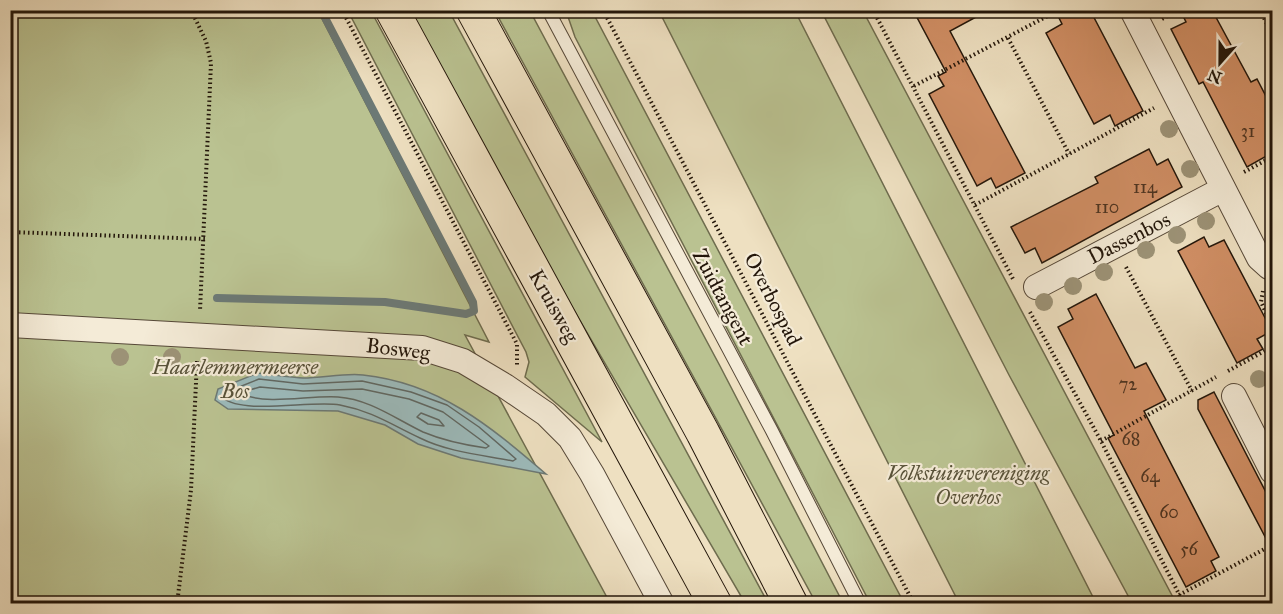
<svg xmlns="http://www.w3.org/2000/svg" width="1283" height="614" viewBox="0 0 1283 614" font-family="'IM FELL Great Primer',serif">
<rect width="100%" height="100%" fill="#eee0c1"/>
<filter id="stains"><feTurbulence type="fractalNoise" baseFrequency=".00333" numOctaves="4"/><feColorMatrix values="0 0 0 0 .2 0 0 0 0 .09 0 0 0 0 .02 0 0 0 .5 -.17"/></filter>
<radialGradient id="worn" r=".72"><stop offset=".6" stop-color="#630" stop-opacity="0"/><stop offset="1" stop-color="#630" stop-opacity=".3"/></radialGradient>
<g fill="#bac291" stroke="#6e6c4e" stroke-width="1.5">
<polygon points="841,10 863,11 1176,603 1132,603 1009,375 825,18"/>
<polygon points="10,11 318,11 489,342 465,335 610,603 11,603"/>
<polygon points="348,11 371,11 602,442 525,377 529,362 526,352"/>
<polygon points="409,11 449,11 768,603 745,603 523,223"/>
<polygon points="495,11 530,11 720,366 843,603 816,603"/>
<polygon points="566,11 592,11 904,603 870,603 575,37"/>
<polygon points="659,11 795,11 1096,603 959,603"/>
</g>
<path fill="#9cbbbc" stroke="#6c7975" stroke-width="1.5" d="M258,373C273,375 288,377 303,378C323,378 344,373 363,375C439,383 490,426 546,474L461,458L418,444L385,425L338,411L228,409L215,400L218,389Z"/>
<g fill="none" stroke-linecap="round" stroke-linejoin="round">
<g stroke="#606863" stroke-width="1.5">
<path d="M259,379L303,384L362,381L411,392L447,405L479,427L516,459L513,461C482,455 448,452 420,438C392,425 372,411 340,405C312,400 244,415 223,398L224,393Z"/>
<path d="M260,387L303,391L362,389L409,399L443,412L489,446L486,448C465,445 442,440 423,432C396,419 369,399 338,397C311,395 269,405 245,395L246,391Z"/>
<polygon points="421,413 439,420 444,426 428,424 417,417"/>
</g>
<polyline stroke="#6c7975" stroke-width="8" points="217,298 385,302 466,314 474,311 473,302 321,10"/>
</g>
<g fill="#d08e64" stroke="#23160a" stroke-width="1.5">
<polygon points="913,10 989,10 950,31 1025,173 996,188 991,178 977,186 929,94 944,86 938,76 946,72"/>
<polygon points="1055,10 1090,10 1143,111 1115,126 1110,115 1094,124 1046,33 1062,24"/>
<polygon points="1180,10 1212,10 1251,82 1257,79 1272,108 1272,153 1247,167 1203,82 1199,84 1171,29 1186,22"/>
<polygon points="1149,149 1157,165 1168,159 1182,187 1042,263 1035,248 1025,253 1011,227 1098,183 1095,177"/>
<polygon points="1204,237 1209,247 1224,240 1272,331 1257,339 1263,349 1237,363 1178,251"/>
<polygon points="1096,294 1135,368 1146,363 1166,400 1144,411 1219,557 1211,561 1216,571 1186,587 1108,438 1114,435 1058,327 1073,319 1068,309"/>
<polygon points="1214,392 1272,504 1272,550 1198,409 1198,400"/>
</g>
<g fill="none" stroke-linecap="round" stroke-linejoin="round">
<defs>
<polyline id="lane" points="548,10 772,431 860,604"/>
<g id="street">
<polyline points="1132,10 1259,258 1269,267 1272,266"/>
<polyline points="1036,287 1223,189"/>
<polyline points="10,325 422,348 463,361 505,386 546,414 570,438 592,474 662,604"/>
<polyline points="1234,396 1272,471"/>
</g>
<g id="highway">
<polyline points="392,10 715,604"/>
<polyline points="473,10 703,433 791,604"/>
</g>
</defs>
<use href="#lane" stroke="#564838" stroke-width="14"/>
<use href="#street" stroke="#564838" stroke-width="26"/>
<use href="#highway" stroke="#23160a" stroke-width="35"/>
<g stroke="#23160a" stroke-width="4" stroke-dasharray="1.5 3" stroke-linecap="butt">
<polyline points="191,10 206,41 211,63 200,311"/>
<polyline points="342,10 517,344 517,365"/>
<polyline points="603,10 914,604"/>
<polyline points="873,10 1013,279"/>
<polyline points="1260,10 1272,34"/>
<polyline points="1162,19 1178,10"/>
<polyline points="1008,38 1069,154"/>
<polyline points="914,86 1059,10"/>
<polyline points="1244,172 1272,157"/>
<polyline points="975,205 1154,108"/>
<polyline points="10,232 205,239"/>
<polyline points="1126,267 1192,391"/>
<polyline points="1263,291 1261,302 1272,326"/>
<polyline points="1030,312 1101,441 1184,604"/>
<polyline points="1228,371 1272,347"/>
<polyline points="1101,441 1216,377"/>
<polyline points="1179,595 1272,545"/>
<polyline points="177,604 191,490 197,361"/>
</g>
<use href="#lane" stroke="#f4ebd7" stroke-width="12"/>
<use href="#street" stroke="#f4ebd7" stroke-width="24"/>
<use href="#highway" stroke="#eee0c1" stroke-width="33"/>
</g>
<g fill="#9c9276">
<circle cx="1169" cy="129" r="9"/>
<circle cx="1190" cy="169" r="9"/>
<circle cx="1206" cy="221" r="9"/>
<circle cx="1177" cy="235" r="9"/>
<circle cx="1146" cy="250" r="9"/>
<circle cx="1104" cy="272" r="9"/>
<circle cx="1073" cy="286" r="9"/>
<circle cx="1044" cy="302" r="9"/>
<circle cx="120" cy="357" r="9"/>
<circle cx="172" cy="357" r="9"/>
<circle cx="1259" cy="379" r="9"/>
</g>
<g text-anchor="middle" stroke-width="4.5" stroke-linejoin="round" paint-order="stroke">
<g font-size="18" fill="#4e3420">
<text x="1248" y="137">31</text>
<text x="1145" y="193">114</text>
<text x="1107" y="213">110</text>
<text x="1128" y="390">72</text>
<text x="1131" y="445">68</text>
<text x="1150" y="482">64</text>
<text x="1169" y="518">60</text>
<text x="1189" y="555">56</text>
</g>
<g font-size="21" fill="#23160a" stroke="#f4ebd7">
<text transform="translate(1129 238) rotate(-27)" y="7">Dassenbos</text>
<text transform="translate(723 297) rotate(62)" y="7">Zuidtangent</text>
<text transform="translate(773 299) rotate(63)" y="7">Overbospad</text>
<text transform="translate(554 306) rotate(61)" y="7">Kruisweg</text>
<text transform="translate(398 349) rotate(7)" y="7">Bosweg</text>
</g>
<g font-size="21" font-style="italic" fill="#585239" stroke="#f4ebd7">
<text x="235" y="374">Haarlemmermeerse<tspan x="235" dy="24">Bos</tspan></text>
<text x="968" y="480">Volkstuinvereniging<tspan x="968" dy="24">Overbos</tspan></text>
</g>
</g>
<rect width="1283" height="614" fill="none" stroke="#eee0c1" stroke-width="36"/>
<rect x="12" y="12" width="1259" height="590" fill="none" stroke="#23160a" stroke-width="3"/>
<rect x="18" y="18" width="1247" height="578" fill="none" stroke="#23160a" stroke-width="1.5"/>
<g transform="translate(1220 63) rotate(201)" stroke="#f4ebd7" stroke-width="4.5" paint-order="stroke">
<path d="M0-4.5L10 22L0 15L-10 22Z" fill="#23160a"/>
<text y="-9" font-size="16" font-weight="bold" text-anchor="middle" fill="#23160a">N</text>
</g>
<rect width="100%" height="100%" filter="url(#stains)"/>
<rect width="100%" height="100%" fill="url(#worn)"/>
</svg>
